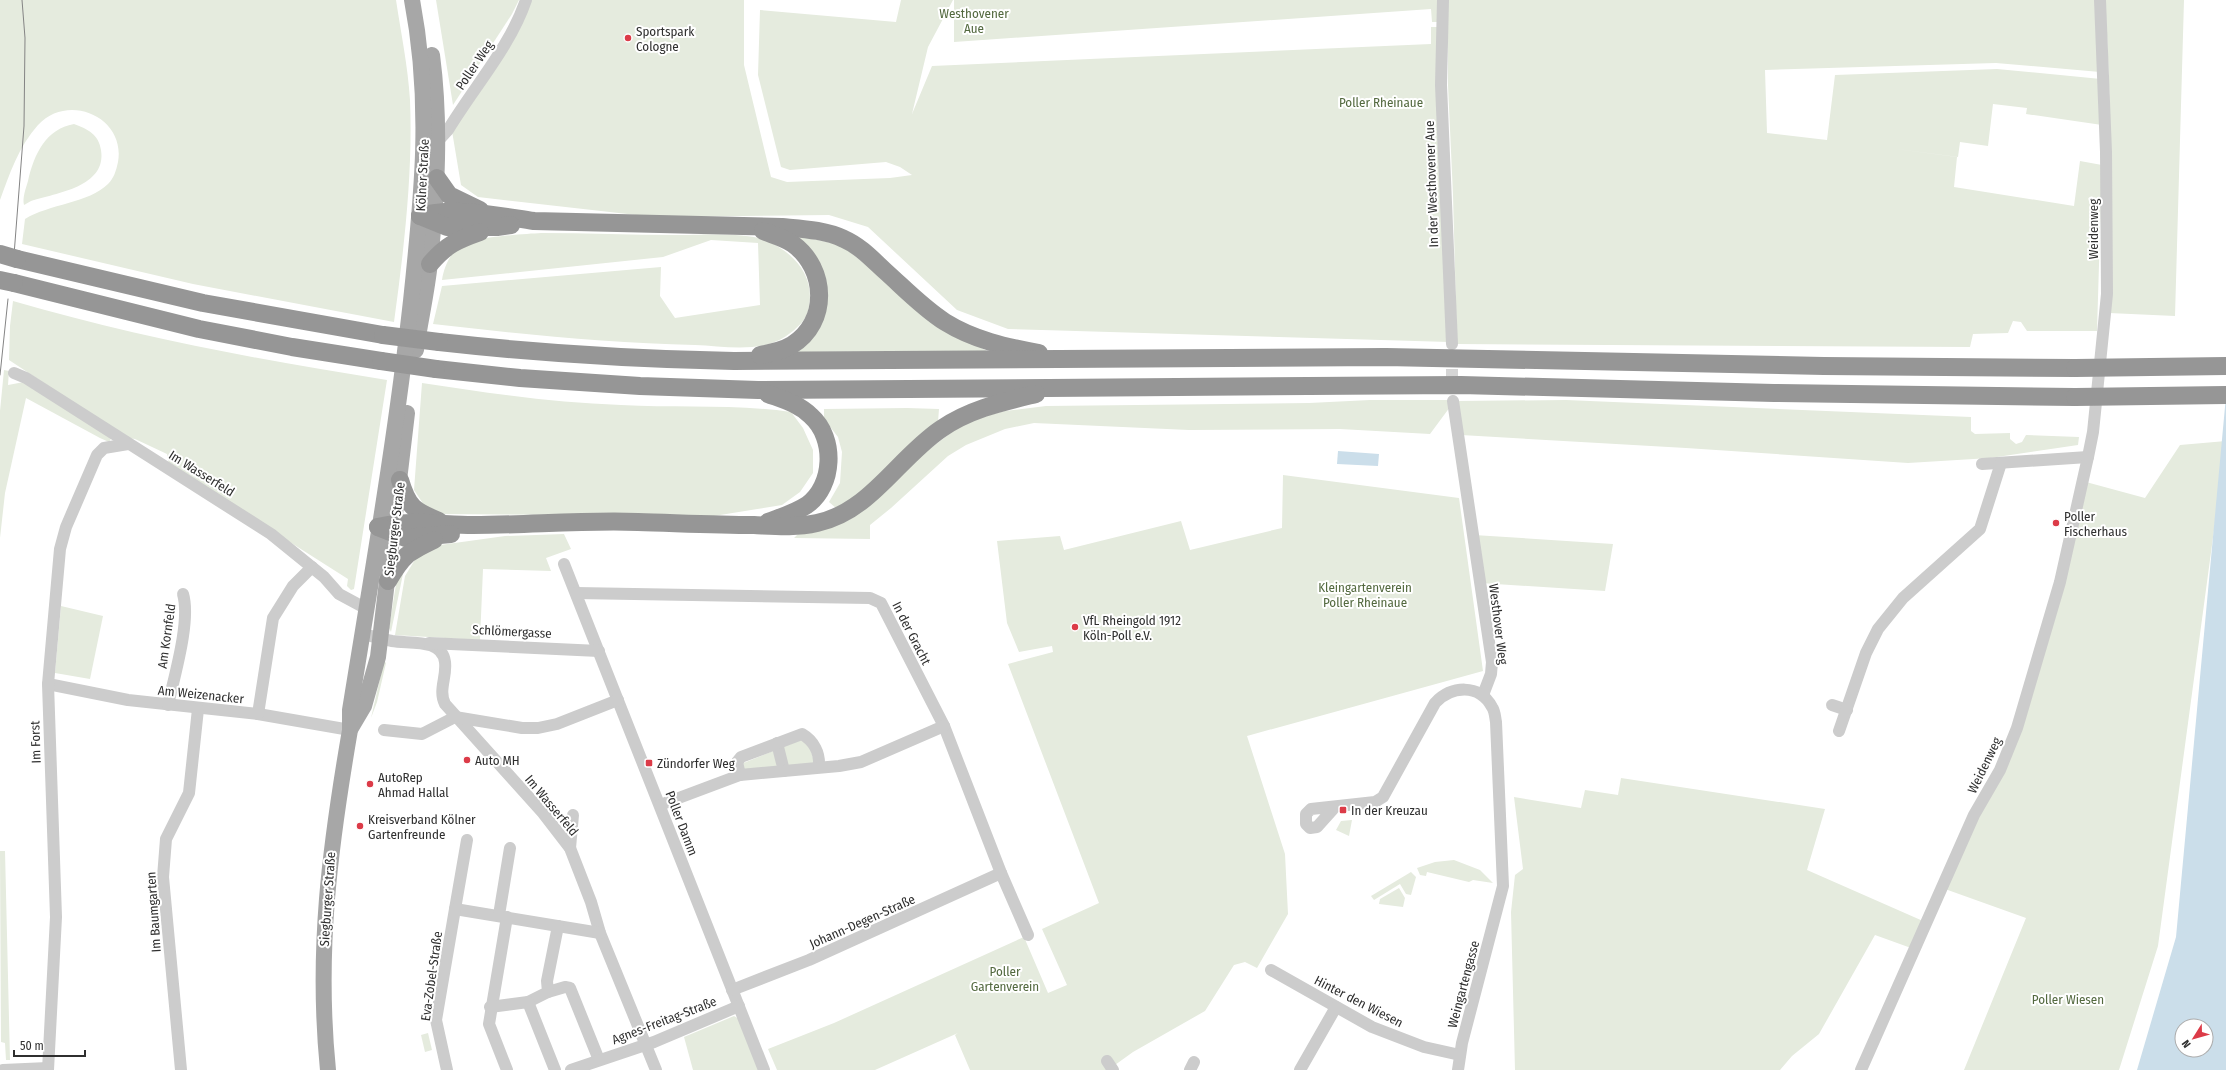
<svg xmlns="http://www.w3.org/2000/svg" width="2226" height="1070" viewBox="0 0 2226 1070" font-family="'Fira Sans Condensed',sans-serif">
<rect width="100%" height="100%" fill="#fff"/>
<g fill="#e5ebde">
<path d="M0,0H396C401,33 408,67 410,100C413,173 404,249 394,322L193,284L22,244L25,219C49,204 89,203 108,184C114,178 116,171 118,162C126,117 68,92 38,125C19,146 9,175 0,200Z"/>
<polygon points="436,0 519,0 512,14 453,105"/>
<polygon points="529,0 744,0 744,65 771,177 787,182 890,178 912,175 900,167 886,162 790,170 781,167 758,75 760,10 896,22 901,0 953,0 928,47 912,114 932,66 1431,44 1431,27 1438,27 1449,342 1008,329 957,310 868,227 829,215 654,217 478,197 461,185 452,131"/>
<polygon points="954,0 1438,0 1438,22 1432,22 1431,9 954,42"/>
<polygon points="1448,0 2097,0 2100,72 1996,63 1765,70 1767,133 1827,140 1835,75 1997,69 2101,79 2102,125 2026,114 2027,108 1993,104 1988,146 1960,142 1958,157 1881,147 1957,157 1954,187 2074,206 2080,161 2102,165 2097,331 2027,331 2021,322 2013,321 2008,333 1973,334 1970,347 1457,344 1453,195 1448,85"/>
<path d="M2105,0H2184L2175,316L2109,313C2111,209 2112,105 2105,0Z"/>
<path d="M74,124C88,129 99,135 101,150C107,187 56,193 31,201L24,205C22,198 26,188 28,181C34,154 46,129 74,124Z"/>
<polygon points="780,232 841,245 951,332 987,351 797,352 826,303"/>
<path d="M541,233C586,233 631,235 676,235C699,235 745,232 765,240C794,252 817,277 808,311C805,324 785,339 772,343C749,351 719,346 695,345C607,343 520,334 433,324L442,286L661,267L660,296L675,318L760,305L758,243L711,240L663,257L442,280C444,267 450,253 461,245C474,237 524,234 541,233Z"/>
<path d="M13,301C136,337 261,360 387,380L354,589L351,590L347,586L348,579L169,465L167,454L135,439L127,438L9,360L10,326Z"/>
<polygon points="4,370 9,371 8,385 24,382 112,437 109,442 100,438 26,398 5,493 0,538 0,411"/>
<path d="M422,383C488,393 554,403 621,405C678,408 734,404 791,412L803,428L813,450V473L800,492L782,505L714,516L440,514L419,507L422,502L414,490Z"/>
<polygon points="1370,400 1449,400 1450,407 1430,434 1340,429 1189,430 1034,423 1005,429 966,445 948,456 891,508 870,525 870,539 794,538 799,533 915,460 956,429 978,418 1005,411 1046,406 1309,403"/>
<polygon points="1566,400 1971,417 1971,431 1975,434 2010,433 2010,439 2016,444 2022,442 2026,435 2079,437 2078,445 1990,458 1908,463 1686,448 1461,435 1457,401"/>
<polygon points="907,408 939,409 938,422 859,496 836,508 829,502 840,483 842,452 838,437 824,419 824,409"/>
<polygon points="2226,441 2158,946 2119,1070 1964,1070 2026,918 1945,889 1979,813 2007,764 2086,482 2145,498 2180,445"/>
<polygon points="1283,475 1459,498 1483,671 1247,736 1285,854 1288,914 1257,968 1245,962 1234,965 1205,1011 1133,1052 1108,1070 970,1070 955,1035 958,1033 875,1070 777,1070 768,1049 834,1023 1024,937 1048,993 1067,985 1042,929 1099,903 1008,664 1053,652 1052,646 1019,652 1007,623 997,541 1060,536 1064,550 1181,521 1190,550 1282,528"/>
<polygon points="564,534 571,549 546,558 551,571 483,569 480,640 395,635 405,576 416,558 433,546 505,536"/>
<polygon points="1474,535 1613,544 1605,591 1480,583"/>
<polygon points="404,569 391,632 389,628 397,578"/>
<polygon points="61,606 103,616 90,679 55,673"/>
<polygon points="384,661 386,663 377,702 371,718"/>
<polygon points="801,738 808,740 814,762 810,765 788,765 783,747"/>
<polygon points="773,751 778,762 776,767 746,772 741,764"/>
<polygon points="1621,778 1825,809 1807,870 1923,921 1911,948 1875,935 1819,1034 1792,1056 1780,1070 1515,1070 1511,912 1515,875 1523,869 1514,797 1581,808 1585,790 1618,795"/>
<polygon points="1352,820 1349,836 1336,830 1341,821"/>
<polygon points="0,851 5,851 10,1060 6,1060 5,1043 1,1042"/>
<polygon points="1454,860 1480,870 1493,883 1473,880 1469,882 1427,872 1426,876 1420,875 1417,868 1435,862"/>
<polygon points="1411,872 1416,877 1411,895 1406,894 1400,884 1374,900 1371,896"/>
<polygon points="1399,888 1405,898 1403,907 1379,904 1380,899"/>
<polygon points="734,1016 739,1019 760,1070 693,1070 684,1037"/>
<polygon points="428,1033 432,1050 425,1052 421,1035"/>
</g>
<g fill="#cbdeea" fill-rule="evenodd">
<path d="M2226,396V1070H2137L2176,937ZM2182,1026H2206V1050H2182Z"/>
<polygon points="1338,451 1379,454 1378,466 1337,464"/>
</g>
<g fill="none" stroke-linecap="round" stroke-linejoin="round">
<polyline stroke="#d5d5d5" stroke-width="12" stroke-dasharray="12 6" stroke-linecap="butt" points="1452,351 1452,392"/>
<g stroke="#ccc" stroke-width="12">
<polyline points="1443,0 1441,85 1452,344"/>
<path d="M437,142L448,130C474,87 510,47 526,0"/>
<polyline points="14,373 26,378 271,534 324,577 339,594 365,608"/>
<polyline points="1453,401 1492,662 1491,674 1483,695"/>
<polyline points="1982,464 2088,457"/>
<polyline points="564,564 764,1070"/>
<polyline points="576,593 870,598 881,603 944,726 1001,873 1028,935"/>
<path d="M362,634C372,636 382,639 392,641C409,644 442,638 445,662C447,677 438,690 445,704L543,813L570,848L591,902L600,933L656,1070"/>
<polyline points="429,643 599,651"/>
<polyline points="48,684 128,700 258,714 350,730"/>
<path d="M168,705C174,677 191,621 183,594"/>
<polyline points="1832,705 1847,710"/>
<polyline points="258,714 273,618 293,586 312,567"/>
<polyline points="384,730 422,734 455,717 522,728 538,728 557,724 618,700"/>
<polyline points="1839,731 1866,653 1878,629 1903,598 1980,529 2001,463"/>
<polyline points="777,743 784,771"/>
<path d="M740,775L737,762L741,757L802,734C814,741 820,753 819,767"/>
<polyline points="660,805 740,775 839,766 861,762 944,726"/>
<path d="M1335,807L1317,827L1310,828L1306,824V814L1311,809L1375,802L1383,797L1435,703C1451,686 1479,683 1492,707C1495,711 1495,717 1496,722L1503,886L1462,1043L1458,1070"/>
<polyline points="467,840 455,909 600,933"/>
<polyline points="570,848 573,815"/>
<polyline points="499,915 510,848"/>
<polyline points="507,917 489,1024 507,1070"/>
<polyline points="1271,970 1372,1027 1424,1047 1460,1055"/>
<polyline points="732,990 809,960 1001,873"/>
<polyline points="548,992 565,987 570,988 599,1060"/>
<polyline points="528,1002 548,992 547,981 558,926"/>
<polyline points="490,1007 528,1002 555,1070"/>
<polyline points="1107,1061 1113,1070"/>
<polyline points="3,1070 48,1068"/>
<polyline points="48,1070 56,917 48,684 60,549 66,527 97,455 104,448 128,444"/>
<polyline points="181,1070 163,877 166,839 189,793 198,709"/>
<polyline points="447,1070 436,1020 455,909"/>
<polyline points="571,1070 654,1042 739,1006"/>
<polyline points="1190,1070 1194,1062"/>
<polyline points="1300,1070 1336,1007"/>
<polyline points="1861,1070 1974,815 2000,770 2017,728 2060,582 2088,457 2093,432 2107,294 2106,152 2100,0"/>
</g>
<g stroke="#a7a7a7" stroke-width="16">
<path d="M416,350C420,321 427,292 430,262C437,193 441,124 432,55"/>
<polyline points="351,728 364,706 378,657 407,413"/>
<path d="M328,1070C316,951 330,846 350,730V710C372,574 396,437 411,301C422,197 432,104 412,0"/>
</g>
<g stroke="#969696" stroke-width="18">
<polyline points="437,178 449,195 480,210"/>
<path d="M420,216C454,206 499,216 534,221L782,227C803,229 825,230 844,239C860,246 872,259 885,271C904,288 923,308 945,322C974,340 1006,347 1039,353"/>
<polyline points="420,216 447,227 497,227 511,225"/>
<polyline points="17,259 203,303 383,335"/>
<path d="M430,264C446,245 457,240 480,232"/>
<polyline points="14,283 199,329 292,347 381,361"/>
<path d="M439,342C537,353 635,359 734,361L1386,357L1824,366L2075,368"/>
<path d="M760,355C771,353 782,351 792,345C829,322 827,269 793,244C785,238 773,235 763,231"/>
<polyline points="436,369 520,378 640,386 758,390 1461,385 1774,393 2075,397"/>
<path d="M400,480C408,507 414,511 439,521"/>
<path d="M768,522C781,517 795,513 807,505C834,486 836,438 811,416C799,404 784,400 768,394"/>
<path d="M378,527C408,519 442,525 473,525C528,525 583,520 638,522C676,523 715,525 754,525C775,526 795,528 817,523C870,512 898,458 941,429C970,409 1003,402 1036,394"/>
<polyline points="378,527 406,538 451,534"/>
<path d="M388,581C403,555 407,553 434,540"/>
</g>
<g stroke="#848484" stroke-width="1">
<polyline points="14,255 24,126 25,38 22,0"/>
<polyline points="0,375 8,299"/>
</g>
<g stroke="#969696" stroke-width="18">
<polyline points="0,254 17,259"/>
<polyline points="0,280 14,283"/>
<polyline points="383,335 439,342"/>
<polyline points="381,361 436,369"/>
<polyline points="2075,368 2226,366"/>
<polyline points="2075,397 2226,395"/>
</g>
</g>
<g fill="#dc3b48" stroke="#fff" stroke-width="1.5">
<circle cx="628" cy="38" r="4"/>
<circle cx="2056" cy="523" r="4"/>
<circle cx="1075" cy="627" r="4"/>
<circle cx="467" cy="760" r="4"/>
<rect x="645" y="759" width="8" height="8" rx="2"/>
<circle cx="370" cy="784" r="4"/>
<rect x="1339" y="806" width="8" height="8" rx="2"/>
<circle cx="360" cy="826" r="4"/>
</g>
<g text-anchor="middle" stroke-width="4" stroke-linejoin="round" paint-order="stroke">
<g font-size="13" fill="#53693f" stroke="#fff">
<text x="974" y="18">Westhovener<tspan x="974" dy="15">Aue</tspan></text>
<text x="1381" y="107">Poller Rheinaue</text>
<text x="1365" y="592">Kleingartenverein<tspan x="1365" dy="15">Poller Rheinaue</tspan></text>
<text x="1005" y="976">Poller<tspan x="1005" dy="15">Gartenverein</tspan></text>
<text x="2068" y="1004">Poller Wiesen</text>
</g>
<g font-size="13" fill="#2f2f2f" stroke="#fff" text-anchor="start">
<text x="636" y="36">Sportspark<tspan x="636" dy="15">Cologne</tspan></text>
<text x="2064" y="521">Poller<tspan x="2064" dy="15">Fischerhaus</tspan></text>
<text x="1083" y="625">VfL Rheingold 1912<tspan x="1083" dy="15">Köln-Poll e.V.</tspan></text>
<text x="475" y="765">Auto MH</text>
<text x="657" y="768">Zündorfer Weg</text>
<text x="378" y="782">AutoRep<tspan x="378" dy="15">Ahmad Hallal</tspan></text>
<text x="1351" y="815">In der Kreuzau</text>
<text x="368" y="824">Kreisverband Kölner<tspan x="368" dy="15">Gartenfreunde</tspan></text>
</g>
<g font-size="13" fill="#2f2f2f" stroke="#fff">
<text transform="translate(474 65) rotate(-56)" y="5">Poller Weg</text>
<text transform="translate(422 175) rotate(-87)" y="5">Kölner Straße</text>
<text transform="translate(1431 184) rotate(-92)" y="5">In der Westhovener Aue</text>
<text transform="translate(2093 229) rotate(-90)" y="5">Weidenweg</text>
<text transform="translate(202 473) rotate(32)" y="5">Im Wasserfeld</text>
<text transform="translate(394 529) rotate(-83)" y="5">Siegburger Straße</text>
<text transform="translate(1499 624) rotate(83)" y="5">Westhover Weg</text>
<text transform="translate(512 631) rotate(3)" y="5">Schlömergasse</text>
<text transform="translate(912 633) rotate(63)" y="5">In der Gracht</text>
<text transform="translate(166 636) rotate(-82)" y="5">Am Kornfeld</text>
<text transform="translate(201 694) rotate(6)" y="5">Am Weizenacker</text>
<text transform="translate(35 742) rotate(-92)" y="5">Im Forst</text>
<text transform="translate(1984 765) rotate(-64)" y="5">Weidenweg</text>
<text transform="translate(552 805) rotate(50)" y="5">Im Wasserfeld</text>
<text transform="translate(682 823) rotate(69)" y="5">Poller Damm</text>
<text transform="translate(327 899) rotate(-86)" y="5">Siegburger Straße</text>
<text transform="translate(153 912) rotate(-94)" y="5">Im Baumgarten</text>
<text transform="translate(862 921) rotate(-24)" y="5">Johann-Degen-Straße</text>
<text transform="translate(431 976) rotate(-82)" y="5">Eva-Zobel-Straße</text>
<text transform="translate(1463 984) rotate(-75)" y="5">Weingartengasse</text>
<text transform="translate(1359 1001) rotate(27)" y="5">Hinter den Wiesen</text>
<text transform="translate(664 1020) rotate(-21)" y="5">Agnes-Freitag-Straße</text>
</g>
</g>
<g transform="translate(2194 1038) rotate(233)"><circle r="19" fill="#ffffff" stroke="#acacac"/>
<path d="M0-3L7 15L0 10L-7 15Z" fill="#dc3b48"/>
<text y="-6" font-size="11" font-weight="bold" text-anchor="middle" fill="#2f2f2f">N</text>
</g>
<path d="M14 1050v6h71v-6" fill="none" stroke="#2f2f2f" stroke-width="2"/>
<text x="20" y="1050" font-size="12" fill="#2f2f2f" stroke="#ffffff" stroke-width="3" paint-order="stroke">50 m</text>
</svg>
